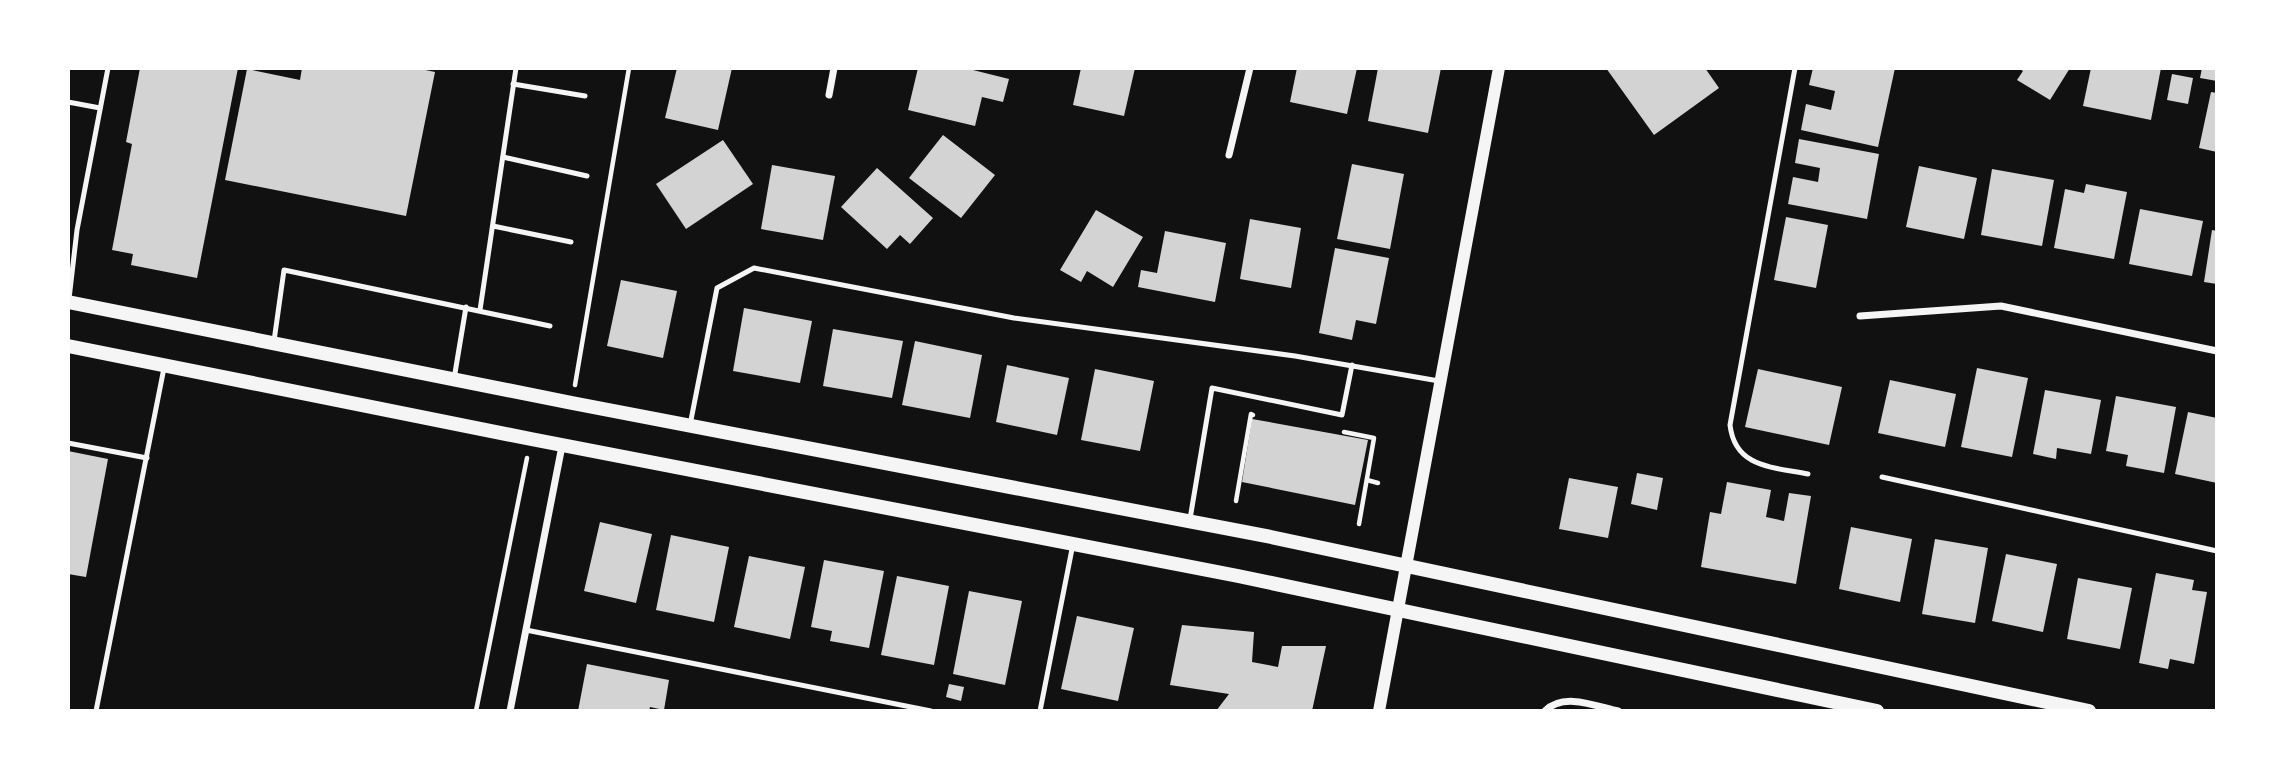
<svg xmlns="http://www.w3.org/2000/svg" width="2285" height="779" viewBox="0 0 2285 779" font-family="Lora,serif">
<rect width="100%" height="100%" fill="#111"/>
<g fill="#d3d3d3">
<polygon points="140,68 238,68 197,278 131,265 133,254 112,250 132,144 126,142"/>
<polygon points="302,68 416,68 435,72 406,216 225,180 247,69 300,80"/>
<polygon points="677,68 732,68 718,130 665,118"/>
<polygon points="918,68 965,68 1009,79 1003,102 982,97 975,126 908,110"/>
<polygon points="1081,68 1135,68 1124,116 1073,105"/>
<polygon points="1297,68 1357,68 1347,114 1290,102"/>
<polygon points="1378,68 1441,68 1428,133 1368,121"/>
<polygon points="1606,68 1705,68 1719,88 1654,135"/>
<polygon points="1813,68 1895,68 1878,147 1801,130 1806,104 1831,110 1835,91 1809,85"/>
<polygon points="2018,68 2070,68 2050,100 2017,80 2023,71"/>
<polygon points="2091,68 2161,68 2151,120 2083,106"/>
<polygon points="2202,68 2217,68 2217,81 2200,78"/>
<polygon points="2172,74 2193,78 2188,104 2167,100"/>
<polygon points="2211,92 2217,93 2217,152 2199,148"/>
<polygon points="943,135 995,175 961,218 909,178"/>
<polygon points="1799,139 1879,154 1867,219 1788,204 1793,177 1818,182 1820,168 1795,163"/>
<polygon points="723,140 753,184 686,229 656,184"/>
<polygon points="1352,164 1404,174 1390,249 1337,239"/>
<polygon points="772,165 835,176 823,240 761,229"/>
<polygon points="1919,166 1977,178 1964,239 1906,227"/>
<polygon points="877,168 933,218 910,244 900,235 887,249 841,207"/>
<polygon points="1992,169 2054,180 2042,246 1981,235"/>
<polygon points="2086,184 2127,192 2114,259 2054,248 2065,189 2084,193"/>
<polygon points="2140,209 2203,221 2192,276 2129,264"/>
<polygon points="1096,210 1143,237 1113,287 1087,271 1081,282 1060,270"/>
<polygon points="1786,217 1828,225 1816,288 1774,280"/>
<polygon points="1250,219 1301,228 1291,288 1240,279"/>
<polygon points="2212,230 2217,231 2217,284 2204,282"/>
<polygon points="1165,231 1226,243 1215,302 1138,287 1141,270 1157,273"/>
<polygon points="1335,248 1389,258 1376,324 1356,320 1352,340 1319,333"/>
<polygon points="621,280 677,291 663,358 607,346"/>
<polygon points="744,308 812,321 800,383 733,371"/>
<polygon points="833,329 903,341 892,398 823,386"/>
<polygon points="915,341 982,355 970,418 902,405"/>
<polygon points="1007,365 1069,378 1057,435 996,422"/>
<polygon points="1977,368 2028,378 2012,457 1961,447"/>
<polygon points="1095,369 1154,381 1140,451 1081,440"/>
<polygon points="1758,369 1842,387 1829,445 1745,427"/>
<polygon points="1890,380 1956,394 1945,447 1878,433"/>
<polygon points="2045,390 2101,400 2091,454 2057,448 2056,459 2033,454"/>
<polygon points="2116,396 2176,407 2164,473 2126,466 2128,455 2106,451"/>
<polygon points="2188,412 2217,418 2217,483 2175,474"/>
<polygon points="1252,419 1368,440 1355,505 1242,482"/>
<polygon points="68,451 108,459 86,577 68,574"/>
<polygon points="1637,473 1663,478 1657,510 1631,504"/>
<polygon points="1569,478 1618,487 1608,538 1559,529"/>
<polygon points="1727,482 1771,490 1766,517 1784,521 1789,493 1811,496 1796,584 1701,567 1710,512 1721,514"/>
<polygon points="600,522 652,534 636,603 584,591"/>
<polygon points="1851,527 1912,539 1900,602 1839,589"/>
<polygon points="671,535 729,547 714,622 656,610"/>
<polygon points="1935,539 1988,548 1975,623 1922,614"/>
<polygon points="2006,554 2057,564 2043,632 1992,621"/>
<polygon points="749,556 805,567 790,639 734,627"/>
<polygon points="824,560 884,571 869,648 830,641 832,631 811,627"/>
<polygon points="2156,573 2194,580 2192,590 2207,592 2194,664 2170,659 2168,669 2139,663"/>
<polygon points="897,576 949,586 934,665 881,655"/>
<polygon points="2078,578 2132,588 2120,649 2067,639"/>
<polygon points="969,591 1022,601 1005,685 953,674"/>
<polygon points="1077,616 1134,628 1118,701 1061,689"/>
<polygon points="1182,625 1254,632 1252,662 1278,667 1282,646 1326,646 1312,711 1216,711 1229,694 1170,685"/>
<polygon points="587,664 669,680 664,710 650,707 649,711 578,711"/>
<polygon points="949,684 964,687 961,701 946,697"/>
</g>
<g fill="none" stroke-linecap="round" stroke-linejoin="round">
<g stroke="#f5f5f5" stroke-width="4.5">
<polyline points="575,385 629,68"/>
<polyline points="1344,432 1374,438 1359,524"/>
<polyline points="1367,480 1378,483"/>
<polyline points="1236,501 1251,414 1253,415"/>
<polyline points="476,711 527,458"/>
</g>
<g stroke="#f5f5f5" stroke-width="5">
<path d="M1795,68L1730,425C1735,468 1773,467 1808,474"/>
<polyline points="513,84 585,96"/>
<polyline points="68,102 100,108"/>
<polyline points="503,157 587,176"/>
<polyline points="493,226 571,242"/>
<polyline points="69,299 77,230 108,68"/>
<polyline points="480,310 516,68"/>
<polyline points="274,341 284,270 550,326"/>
<polyline points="454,379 466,307"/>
<polyline points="690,425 717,288 754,268 1014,318 1295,356 1439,381"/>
<polyline points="68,443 147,458"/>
<polyline points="1882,477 2217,551"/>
<polyline points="1190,519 1212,388 1342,415 1352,365"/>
<polyline points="526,630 931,711"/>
<polyline points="96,711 164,368"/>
<polyline points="1040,711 1073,544"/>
</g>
<g stroke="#f5f5f5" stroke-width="7">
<polyline points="829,95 834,68"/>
<polyline points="1229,155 1250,68"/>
<polyline points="1860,316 2001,306 2217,351"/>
<polyline points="510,711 562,446"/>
<path d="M1545,711C1563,692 1596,706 1618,711"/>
</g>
<polyline stroke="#f5f5f5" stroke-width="12" points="1379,711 1499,68"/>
<g stroke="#f5f5f5" stroke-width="14">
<polyline points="68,302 572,403 1271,537 2089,711"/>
<polyline points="68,346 531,439 1238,576 1877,711"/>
</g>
</g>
<rect width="2285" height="779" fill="none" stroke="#ffffff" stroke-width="140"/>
</svg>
